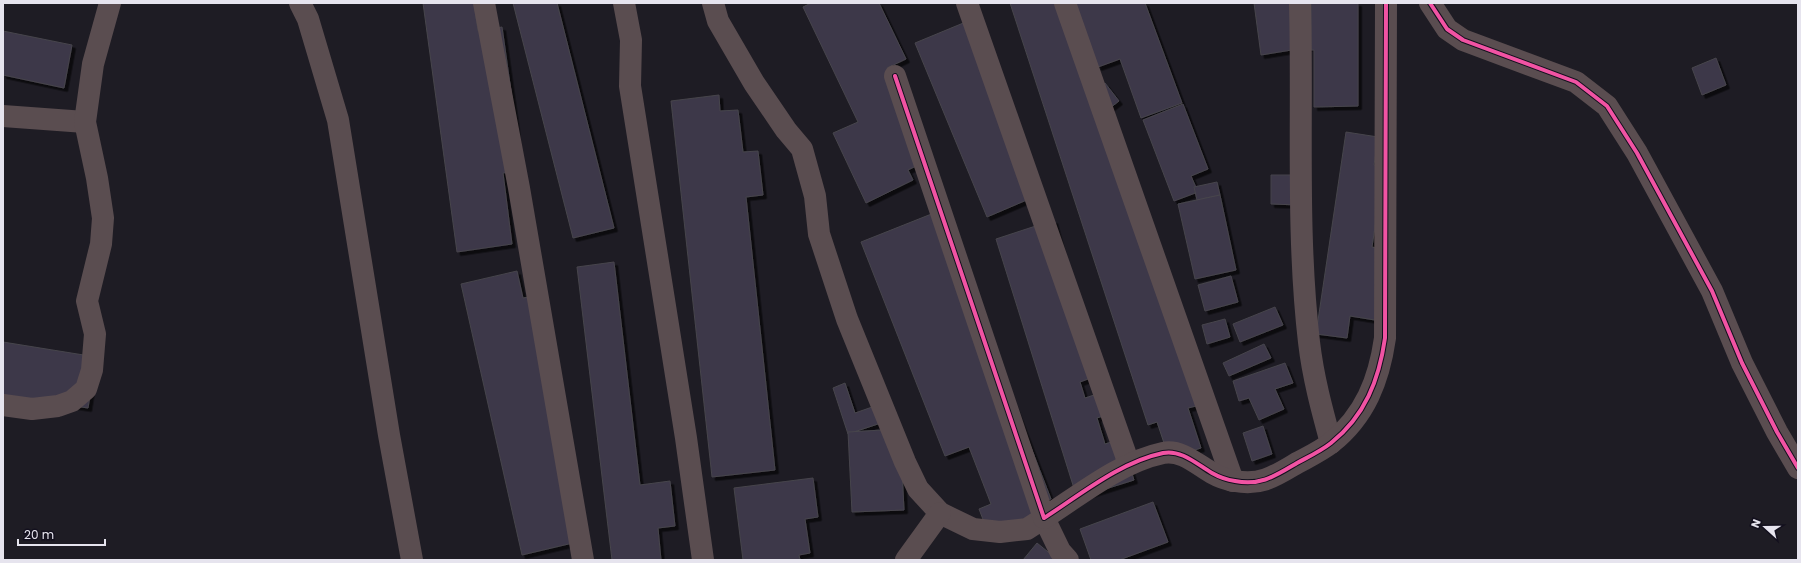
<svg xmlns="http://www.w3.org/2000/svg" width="1801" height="563" viewBox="0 0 1801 563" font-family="Poppins,sans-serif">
<defs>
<filter id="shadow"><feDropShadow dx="3.5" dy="3.5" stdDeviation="0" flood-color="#0009"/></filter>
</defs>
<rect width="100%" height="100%" fill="#1e1c24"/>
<g fill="#3d3849" stroke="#47454c" filter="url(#shadow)">
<polygon points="423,3 474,3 478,31 502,27 516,127 519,170 503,173 512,244 457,252"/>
<polygon points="513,3 557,3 614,228 573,238"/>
<polygon points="811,3 879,3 906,59 887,68 930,159 908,170 913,180 866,203 833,133 858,122 803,7"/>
<polygon points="1010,3 1067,3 1196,406 1188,408 1201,448 1169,458 1157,422 1148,425"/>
<polygon points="1074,3 1145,3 1182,103 1141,118 1120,59 1098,67"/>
<polygon points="1254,3 1304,3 1310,47 1261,55"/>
<polygon points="1311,3 1358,3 1358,106 1314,107 1314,50 1311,50"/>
<polygon points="973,19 1029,199 987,217 915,43"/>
<polygon points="3,31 72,45 64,88 3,75"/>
<polygon points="1716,58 1726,85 1702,95 1692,68"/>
<polygon points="1105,83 1119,101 1105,112 1091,93"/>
<polygon points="719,95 720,111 738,110 743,152 758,151 763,195 746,197 775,470 712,477 671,101"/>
<polygon points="1183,104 1208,169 1191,176 1198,192 1174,201 1143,120"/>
<polygon points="1346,132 1378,137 1374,165 1384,166 1372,247 1380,249 1381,321 1350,316 1347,338 1316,334"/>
<polygon points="1271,175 1300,175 1299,205 1271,204"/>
<polygon points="1217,182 1220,195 1197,200 1194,187"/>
<polygon points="1220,195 1236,270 1195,279 1178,204"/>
<polygon points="939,211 1051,499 1046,500 1050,510 989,535 979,509 991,504 969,447 945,456 861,242"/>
<polygon points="1054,220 1096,376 1080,382 1085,398 1106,391 1112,413 1097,418 1105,444 1121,439 1134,480 1077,498 996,239"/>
<polygon points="614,262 640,485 670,481 675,526 658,528 661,560 612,560 577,267"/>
<polygon points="517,271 523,298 529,297 577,542 522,555 461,284"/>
<polygon points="1231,276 1238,302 1205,311 1198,285"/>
<polygon points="1275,307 1283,325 1240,342 1233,324"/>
<polygon points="1225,319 1230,337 1207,344 1202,325"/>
<polygon points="3,342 96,357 88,408 3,395"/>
<polygon points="1264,344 1271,358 1229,376 1223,363"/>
<polygon points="1285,363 1293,383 1275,389 1284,409 1259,420 1249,398 1239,401 1233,381"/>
<polygon points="845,383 855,413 878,405 884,422 848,434 833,388"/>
<polygon points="1263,426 1272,454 1252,461 1243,433"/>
<polygon points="900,429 904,510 852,512 848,432"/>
<polygon points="813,478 818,517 805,519 810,553 799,555 800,560 743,560 734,488"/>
<polygon points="1153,502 1168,542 1119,560 1091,560 1080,529"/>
<polygon points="1037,543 1058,560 1023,560"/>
</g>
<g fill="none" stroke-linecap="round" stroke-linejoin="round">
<g stroke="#5a4d50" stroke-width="22">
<polyline points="300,3 308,19 338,120 389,435 412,560"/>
<polyline points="484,3 519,188 583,560"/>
<polyline points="624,3 631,40 630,86 686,438 703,560"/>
<polyline points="713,3 718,21 754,83 786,130 802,149 815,196 819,234 847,319 905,462 918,489 940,513 973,529 1000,532 1027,529 1044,518 1060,551 1068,560"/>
<polyline points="967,3 1129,464"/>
<polyline points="1065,3 1233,481"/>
<path d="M1300,3C1303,116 1296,230 1309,342C1313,377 1322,410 1331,443"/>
<polyline points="1430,3 1447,29 1463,40 1576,82 1607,106 1637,153 1712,291 1742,363 1777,432 1798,468"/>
<path d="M895,76L1044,518C1080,495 1120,462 1163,453C1181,449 1198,465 1212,473C1219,477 1228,480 1235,481C1261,486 1275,476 1297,463C1308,457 1321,451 1331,443C1365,416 1379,380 1385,338L1386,3"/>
<polyline points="3,116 85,122"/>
<polyline points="3,405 32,409 58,406 72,401 86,389 92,370 95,334 87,301 101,244 103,218 97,178 85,122 93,64 110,3"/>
<polyline points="906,560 940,513"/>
</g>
<defs>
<g id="cycleway">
<polyline points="1430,3 1447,29 1463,40 1576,82 1607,106 1637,153 1712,291 1742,363 1777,432 1798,468"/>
<path d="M895,76L1044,518C1080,495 1120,462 1163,453C1181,449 1198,465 1212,473C1219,477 1228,480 1235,481C1261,486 1275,476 1297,463C1308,457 1321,451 1331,443C1365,416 1379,380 1385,338L1386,3"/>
</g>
</defs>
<use href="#cycleway" stroke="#13101e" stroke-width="6"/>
<use href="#cycleway" stroke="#f153a3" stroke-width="4"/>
</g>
<rect width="1801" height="563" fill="none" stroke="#e6e4ee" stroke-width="8"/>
<g transform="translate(1765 527) rotate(291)" stroke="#13101e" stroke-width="3" paint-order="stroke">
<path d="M0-3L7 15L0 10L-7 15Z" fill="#e6e4ee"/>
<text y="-6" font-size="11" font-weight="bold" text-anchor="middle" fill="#e6e4ee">N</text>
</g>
<path d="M18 539v6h87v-6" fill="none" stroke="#e6e4ee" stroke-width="2"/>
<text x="24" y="539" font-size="12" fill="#e6e4ee" stroke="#13101e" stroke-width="3" paint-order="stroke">20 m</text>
</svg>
